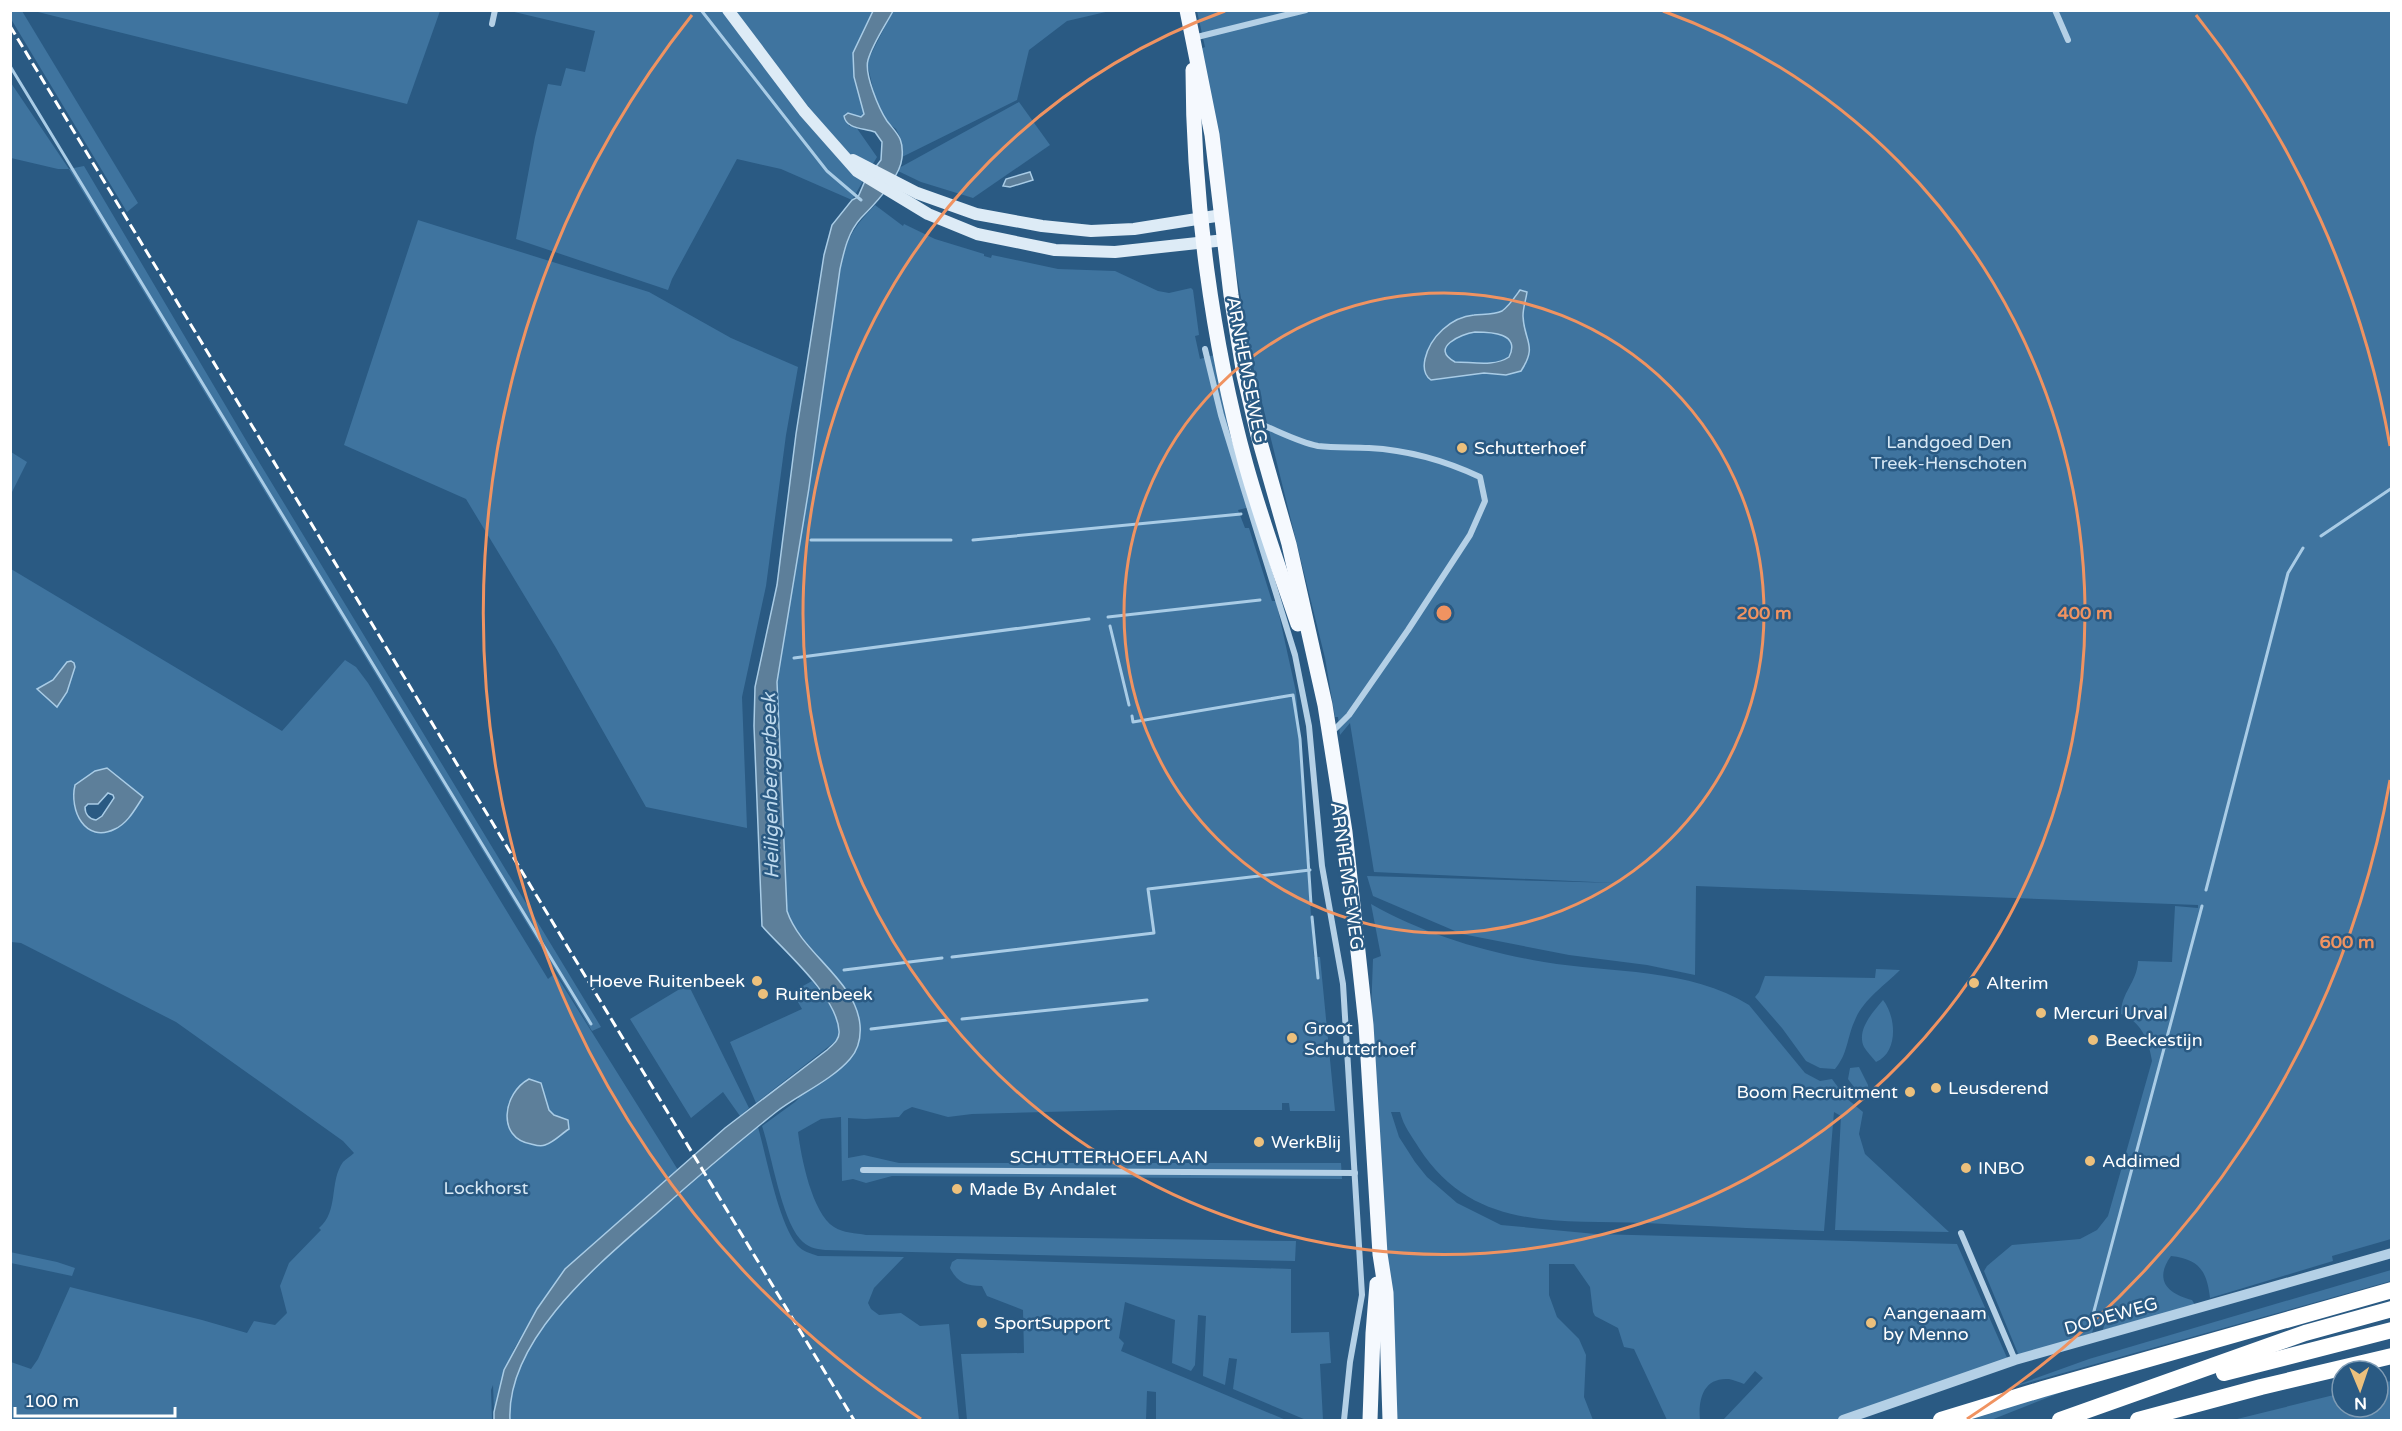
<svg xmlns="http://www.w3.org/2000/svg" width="2402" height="1431" viewBox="0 0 2402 1431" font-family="'Varela Round',sans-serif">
<rect width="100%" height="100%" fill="#2a5a83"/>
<g fill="#3f749f" fill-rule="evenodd">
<polygon points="11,10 22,11 138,203 127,212 11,19"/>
<polygon points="34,11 440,10 440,11 407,104"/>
<polygon points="510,11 873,11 853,53 854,77 864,114 861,117 851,114 849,126 856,127 877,157 852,200 781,169 737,159 672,279 668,290 516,239 535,137 548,84 561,86 566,68 585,72 595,31"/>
<polygon points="893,11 1110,11 1067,21 1029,50 1017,100 902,157 900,137 896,129 888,123 876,102 867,62"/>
<path d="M1197,11H2391V1239L2332,1256L2333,1261L2210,1298C2207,1271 2199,1259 2171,1256C2153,1281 2169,1294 2192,1300L2195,1305L2103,1330L2109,1303L2105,1321L2095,1323L2092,1333L2019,1356L1984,1271L1987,1266L2012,1245L2080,1239L2097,1230L2108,1216L2152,1061C2149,1041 2141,1021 2121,1014C2121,992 2137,983 2138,961L2172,962L2175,906L2198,908V905L1696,886L1695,975L1647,965L1569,955L1462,934L1373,896L1367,876L1616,883L1374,872L1350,723L1340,735L1338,717H1335L1325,658L1254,370L1219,176L1200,49L1205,47Z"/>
<polygon points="11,83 69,169 84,166 253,452 601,1027 592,1031 69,169 58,169 11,158"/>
<polygon points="1019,102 1050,145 973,198 921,182 898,171 899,168"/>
<path d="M875,205L903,226L904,224L935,239L984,254V256L991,258L992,255L1058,269L1115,271L1158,291L1169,293L1191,288L1193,290L1199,335L1195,336L1200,359L1214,355L1254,506L1238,510L1245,528H1249L1272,601H1276L1296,692L1310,859L1307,860L1314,957H1320L1335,1111H1290L1289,1103H1282V1110H1120L972,1114L948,1117L912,1107L904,1111L899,1117L865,1119L848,1118V1158L864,1155L899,1163H1341L1342,1179L892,1176L866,1183L853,1179L842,1181L841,1117L821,1119L798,1132C801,1157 812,1213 834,1227C843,1233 856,1233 866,1235L1296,1241L1295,1261L825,1250C815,1249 807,1247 800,1239C781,1217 772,1156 762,1126L795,1102L799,1098L797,1097C815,1085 839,1074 852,1056C887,1009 801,952 787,911L777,682L809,488L840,269C848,237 852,229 875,205Z"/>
<polygon points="418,220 649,292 731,338 798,367 786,435 766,586 742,697 747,828 646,807 556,648 466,499 344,445"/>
<polygon points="11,452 27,462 11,494"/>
<path d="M11,569L282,731L345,660L356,667L368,683L548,979L555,973L678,1170L565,1269L537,1309L514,1349L499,1389L494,1412L493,1385L491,1390L492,1420H11V1362L31,1369L38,1359L70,1287L202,1320L247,1333L254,1321L275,1325L287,1313L280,1286L289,1263L321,1230L319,1228C339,1212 329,1181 343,1162C346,1159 351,1156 354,1153L343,1141L176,1022L21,943L11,942ZM67,662L57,707L38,689L53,680ZM107,768L143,797L88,829C75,815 71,804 75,785Z"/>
<path d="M1371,904C1424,934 1484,952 1544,962C1611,973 1690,968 1749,1005L1805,1073L1820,1081L1832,1079L1846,1098L1863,1112L1859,1134L1865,1154L1949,1232L1835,1230L1841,1116L1834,1112L1824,1231C1765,1229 1705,1226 1646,1223C1559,1220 1473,1232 1419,1148C1411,1135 1404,1127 1400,1112H1391L1399,1137L1415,1162L1427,1177L1457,1203L1501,1225L1596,1234L1957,1244L2008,1360L1837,1420H1723L1763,1378L1755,1371L1744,1384C1739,1382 1734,1380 1729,1379C1703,1377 1698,1400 1700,1420H1667L1634,1349L1624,1347L1618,1328L1595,1316L1593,1312L1590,1287L1574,1264H1549V1295L1557,1317L1579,1339L1586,1355L1584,1397L1593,1420H1395L1371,1013L1373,959L1381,956Z"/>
<path d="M1876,969L1900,970C1885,985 1863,1000 1855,1020C1847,1037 1848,1054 1835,1069L1820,1068L1806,1061L1782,1028L1755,997L1759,992L1765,976L1875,978Z"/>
<path d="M812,981C824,997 844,1018 837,1040L756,1103L730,1042L802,1009L792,992Z"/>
<polygon points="688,984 749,1108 740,1116 723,1092 691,1118 630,1019"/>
<path d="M1883,1000C1896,1016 1899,1052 1876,1062C1872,1057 1867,1052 1864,1047C1856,1030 1873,1012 1883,1000Z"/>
<path d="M1859,1067L1868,1085L1869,1096C1860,1096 1853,1086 1848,1079L1850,1068Z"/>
<path d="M758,1127C767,1159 778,1221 797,1245C803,1252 810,1253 818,1256L904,1257L874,1288L868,1303L871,1309L879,1315L901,1313L920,1326L949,1324L959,1420H510C507,1372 543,1322 574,1287C594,1264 620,1245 642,1226C680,1192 719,1160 758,1127Z"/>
<polygon points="10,1252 57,1262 75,1268 72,1276 11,1263"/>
<path d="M957,1259L1291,1269V1333L1329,1332L1331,1363L1320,1364L1323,1420H1306L1233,1389L1237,1359L1229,1358L1225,1385L1203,1376L1206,1316L1198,1315L1195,1365L1191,1371L1172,1363L1175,1320L1125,1302L1119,1338L1124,1343L1121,1351L1286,1420H1156V1392L1147,1391L1146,1420H967L961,1354L1024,1353L1023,1310L987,1296L982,1286C966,1286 957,1282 950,1268L952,1262Z"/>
<polygon points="2391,1270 2391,1281 2006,1389 2089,1359"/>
<polygon points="2391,1381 2391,1420 2233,1420 2342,1393 2342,1407 2378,1407 2378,1384"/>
<polygon points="2072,1388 1991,1420 1962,1420"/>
</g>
<g fill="#5d7f9a" stroke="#a9cce6" stroke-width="1.5" fill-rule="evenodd">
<path d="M873,11H893C885,26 873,43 868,60C864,74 879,109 887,121C897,134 904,138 902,158C900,177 874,205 861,218C848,232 844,251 840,269L809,488L777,682L787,911C801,953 856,980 860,1025C861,1037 858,1050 850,1059C832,1080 798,1095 776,1112C736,1144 696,1178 658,1212C602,1261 506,1338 510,1420H494V1412L504,1370L537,1309L565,1269L725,1128L827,1050C832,1045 840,1040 839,1031C837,996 785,952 762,926L754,726L755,687L777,585L796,434L824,255L832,225L852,200L858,197L865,181L881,160L882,142L875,132C863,128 846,129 844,116L848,113L861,117L864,114L854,77L853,53Z"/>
<polygon points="1030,172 1033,180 1010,187 1003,186 1006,179"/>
<path d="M1520,290L1527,292C1526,300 1523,307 1523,316C1524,342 1538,345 1521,371L1506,375L1484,373L1431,380C1424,375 1423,368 1425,359C1430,337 1451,317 1474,315C1482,314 1494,315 1502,311C1509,306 1515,297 1520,290ZM1475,332C1491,332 1521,333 1509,357C1494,367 1473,362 1455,362C1429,348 1461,334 1475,332Z"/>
<polygon points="71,661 74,663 75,667 67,692 57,707 37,689 53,680 67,662"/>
<path d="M107,768L143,797C135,809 128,823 115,829C85,844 69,810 75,785L95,771ZM108,793L113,795L114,798L102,816L96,820C89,819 85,814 85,807L88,804H98Z"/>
<path d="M529,1079L541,1083L549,1110L554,1115L568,1120L569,1129C561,1134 554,1142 545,1145C540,1147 535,1145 531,1144C496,1138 503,1093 529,1079Z"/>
</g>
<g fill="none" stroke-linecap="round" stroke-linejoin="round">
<g stroke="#a9cce6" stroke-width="3">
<polyline points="701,10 827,171 861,200"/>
<polyline points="10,66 591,1024"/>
<polyline points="2321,536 2392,488"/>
<polyline points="811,540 951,540"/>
<polyline points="973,540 1241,514"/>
<polyline points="1108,617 1260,600"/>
<polyline points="1110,626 1129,705"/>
<polyline points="794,658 1089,619"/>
<polyline points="1132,716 1133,722 1293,695 1300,739 1311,904"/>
<polyline points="2206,890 2288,573 2303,548"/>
<polyline points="1312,917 1318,978"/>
<polyline points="952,957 1154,933 1148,889 1310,870"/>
<polyline points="844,970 942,958"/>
<polyline points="962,1019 1147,1000"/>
<polyline points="871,1029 947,1020"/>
<polyline points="2090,1326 2202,906"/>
</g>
<g stroke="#b4d0e6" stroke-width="6">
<polyline points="2055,10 2068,40"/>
<polyline points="492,24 495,10"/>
<polyline points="1193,38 1306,10"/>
<polyline points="1205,349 1221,415 1295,655 1309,726 1322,866 1343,984 1362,1295 1350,1362 1344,1420"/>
<path d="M1258,423C1278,431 1298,442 1318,446C1335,448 1352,447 1369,448C1406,450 1446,461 1480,477L1485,501L1470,535L1408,630L1349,715L1332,732"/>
<polyline points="863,1170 1355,1173"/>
<polyline points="1961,1233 2015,1360"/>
</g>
<polyline stroke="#b4d0e6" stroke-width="10" points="1843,1420 2015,1360 2392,1253"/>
<g stroke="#ddebf6" stroke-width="12">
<polyline points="728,10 804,111 857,171 928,214 977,234 1055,250 1115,252 1225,240"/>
<polyline points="853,160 917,193 976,214 1042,226 1091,231 1134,229 1222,215"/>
</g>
<g stroke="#f5f9fe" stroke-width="15">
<polyline points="1187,10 1212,135 1231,295 1244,375 1258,435 1289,544 1325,705 1345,832 1366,1025 1380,1254 1386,1293 1390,1420"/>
<path d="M1193,70C1193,198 1212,342 1246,465C1261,519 1280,571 1298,624"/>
<polyline points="1370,1420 1373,1333 1377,1284"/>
</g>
<g stroke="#fff" stroke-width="16">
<polyline points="2224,1373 2392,1330"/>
<polyline points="1941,1420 2043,1389 2392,1290"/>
<polyline points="2060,1420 2305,1333 2392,1309"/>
<polyline points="2138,1420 2261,1387 2392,1356"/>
</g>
<polyline stroke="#fff" stroke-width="3" stroke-dasharray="10 4.5" stroke-linecap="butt" points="10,26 854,1420"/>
</g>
<g fill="none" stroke="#f09361" stroke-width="3">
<circle cx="1444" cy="613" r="320"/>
<path d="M1663 11A641 641 0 1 1 1225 11"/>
<path d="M2390 780A961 961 0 0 1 1967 1419M921 1419A961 961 0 0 1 692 15M2196 15A961 961 0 0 1 2390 446"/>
</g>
<g fill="#ecc07c" stroke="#2a5a83" stroke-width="2">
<circle cx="1462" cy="448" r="6"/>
<circle cx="757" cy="981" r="6"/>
<circle cx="1974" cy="983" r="6"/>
<circle cx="763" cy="994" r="6"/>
<circle cx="2041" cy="1013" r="6"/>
<circle cx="1292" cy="1038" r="6"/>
<circle cx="2093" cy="1040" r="6"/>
<circle cx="1936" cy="1088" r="6"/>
<circle cx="1910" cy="1092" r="6"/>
<circle cx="1259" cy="1142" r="6"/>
<circle cx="2090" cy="1161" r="6"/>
<circle cx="1966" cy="1168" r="6"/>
<circle cx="957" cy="1189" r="6"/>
<circle cx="982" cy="1323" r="6"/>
<circle cx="1871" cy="1323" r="6"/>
</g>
<g text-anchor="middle" stroke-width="5" stroke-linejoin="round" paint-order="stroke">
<g font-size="18" fill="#fff" stroke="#2a5a83">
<text transform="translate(1247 370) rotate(79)" y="6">ARNHEMSEWEG</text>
<text transform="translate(1347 876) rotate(82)" y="6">ARNHEMSEWEG</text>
<text x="1109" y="1163">SCHUTTERHOEFLAAN</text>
<text transform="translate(2111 1316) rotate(-16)" y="6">DODEWEG</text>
</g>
<g font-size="18" fill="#d7e8f5" stroke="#2a5a83">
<text x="1949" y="448">Landgoed Den<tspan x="1949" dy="21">Treek-Henschoten</tspan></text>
<text x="486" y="1194">Lockhorst</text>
</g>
<g font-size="18" fill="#fff" stroke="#2a5a83" text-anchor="start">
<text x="1474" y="454">Schutterhoef</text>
<text x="745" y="987" text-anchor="end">Hoeve Ruitenbeek</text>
<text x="1986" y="989">Alterim</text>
<text x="775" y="1000">Ruitenbeek</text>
<text x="2053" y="1019">Mercuri Urval</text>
<text x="1304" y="1034">Groot<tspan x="1304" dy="21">Schutterhoef</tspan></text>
<text x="2105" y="1046">Beeckestijn</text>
<text x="1948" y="1094">Leusderend</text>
<text x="1898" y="1098" text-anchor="end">Boom Recruitment</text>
<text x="1271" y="1148">WerkBlij</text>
<text x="2102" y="1167">Addimed</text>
<text x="1978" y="1174">INBO</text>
<text x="969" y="1195">Made By Andalet</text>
<text x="1883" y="1319">Aangenaam<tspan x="1883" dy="21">by Menno</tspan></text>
<text x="994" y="1329">SportSupport</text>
</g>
<g font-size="20" font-style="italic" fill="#bfdaee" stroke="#2a5a83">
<text transform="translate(770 786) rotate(-91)" y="7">Heiligenbergerbeek</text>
</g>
</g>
<circle cx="1444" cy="613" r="9" fill="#f09361" stroke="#2a5a83" stroke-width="3"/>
<g font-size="18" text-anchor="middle" font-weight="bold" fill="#f09361" stroke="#2a5a83" stroke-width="5" stroke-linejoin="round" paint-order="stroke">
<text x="1764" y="619">200 m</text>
<text x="2085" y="619">400 m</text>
<text x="2347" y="948">600 m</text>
</g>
<rect width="2402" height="1431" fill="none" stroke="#ffffff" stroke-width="24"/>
<g transform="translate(2360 1389) rotate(178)"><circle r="28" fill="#2a5a83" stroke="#7f9cb5" stroke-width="1.5"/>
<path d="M0-4.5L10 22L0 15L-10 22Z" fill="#ecc07c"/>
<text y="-9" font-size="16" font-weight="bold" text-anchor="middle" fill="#ffffff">N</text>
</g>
<path d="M15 1407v9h160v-9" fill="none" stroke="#ffffff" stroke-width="3"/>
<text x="24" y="1407" font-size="18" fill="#ffffff" stroke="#2a5a83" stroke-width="4.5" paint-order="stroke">100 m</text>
</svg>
